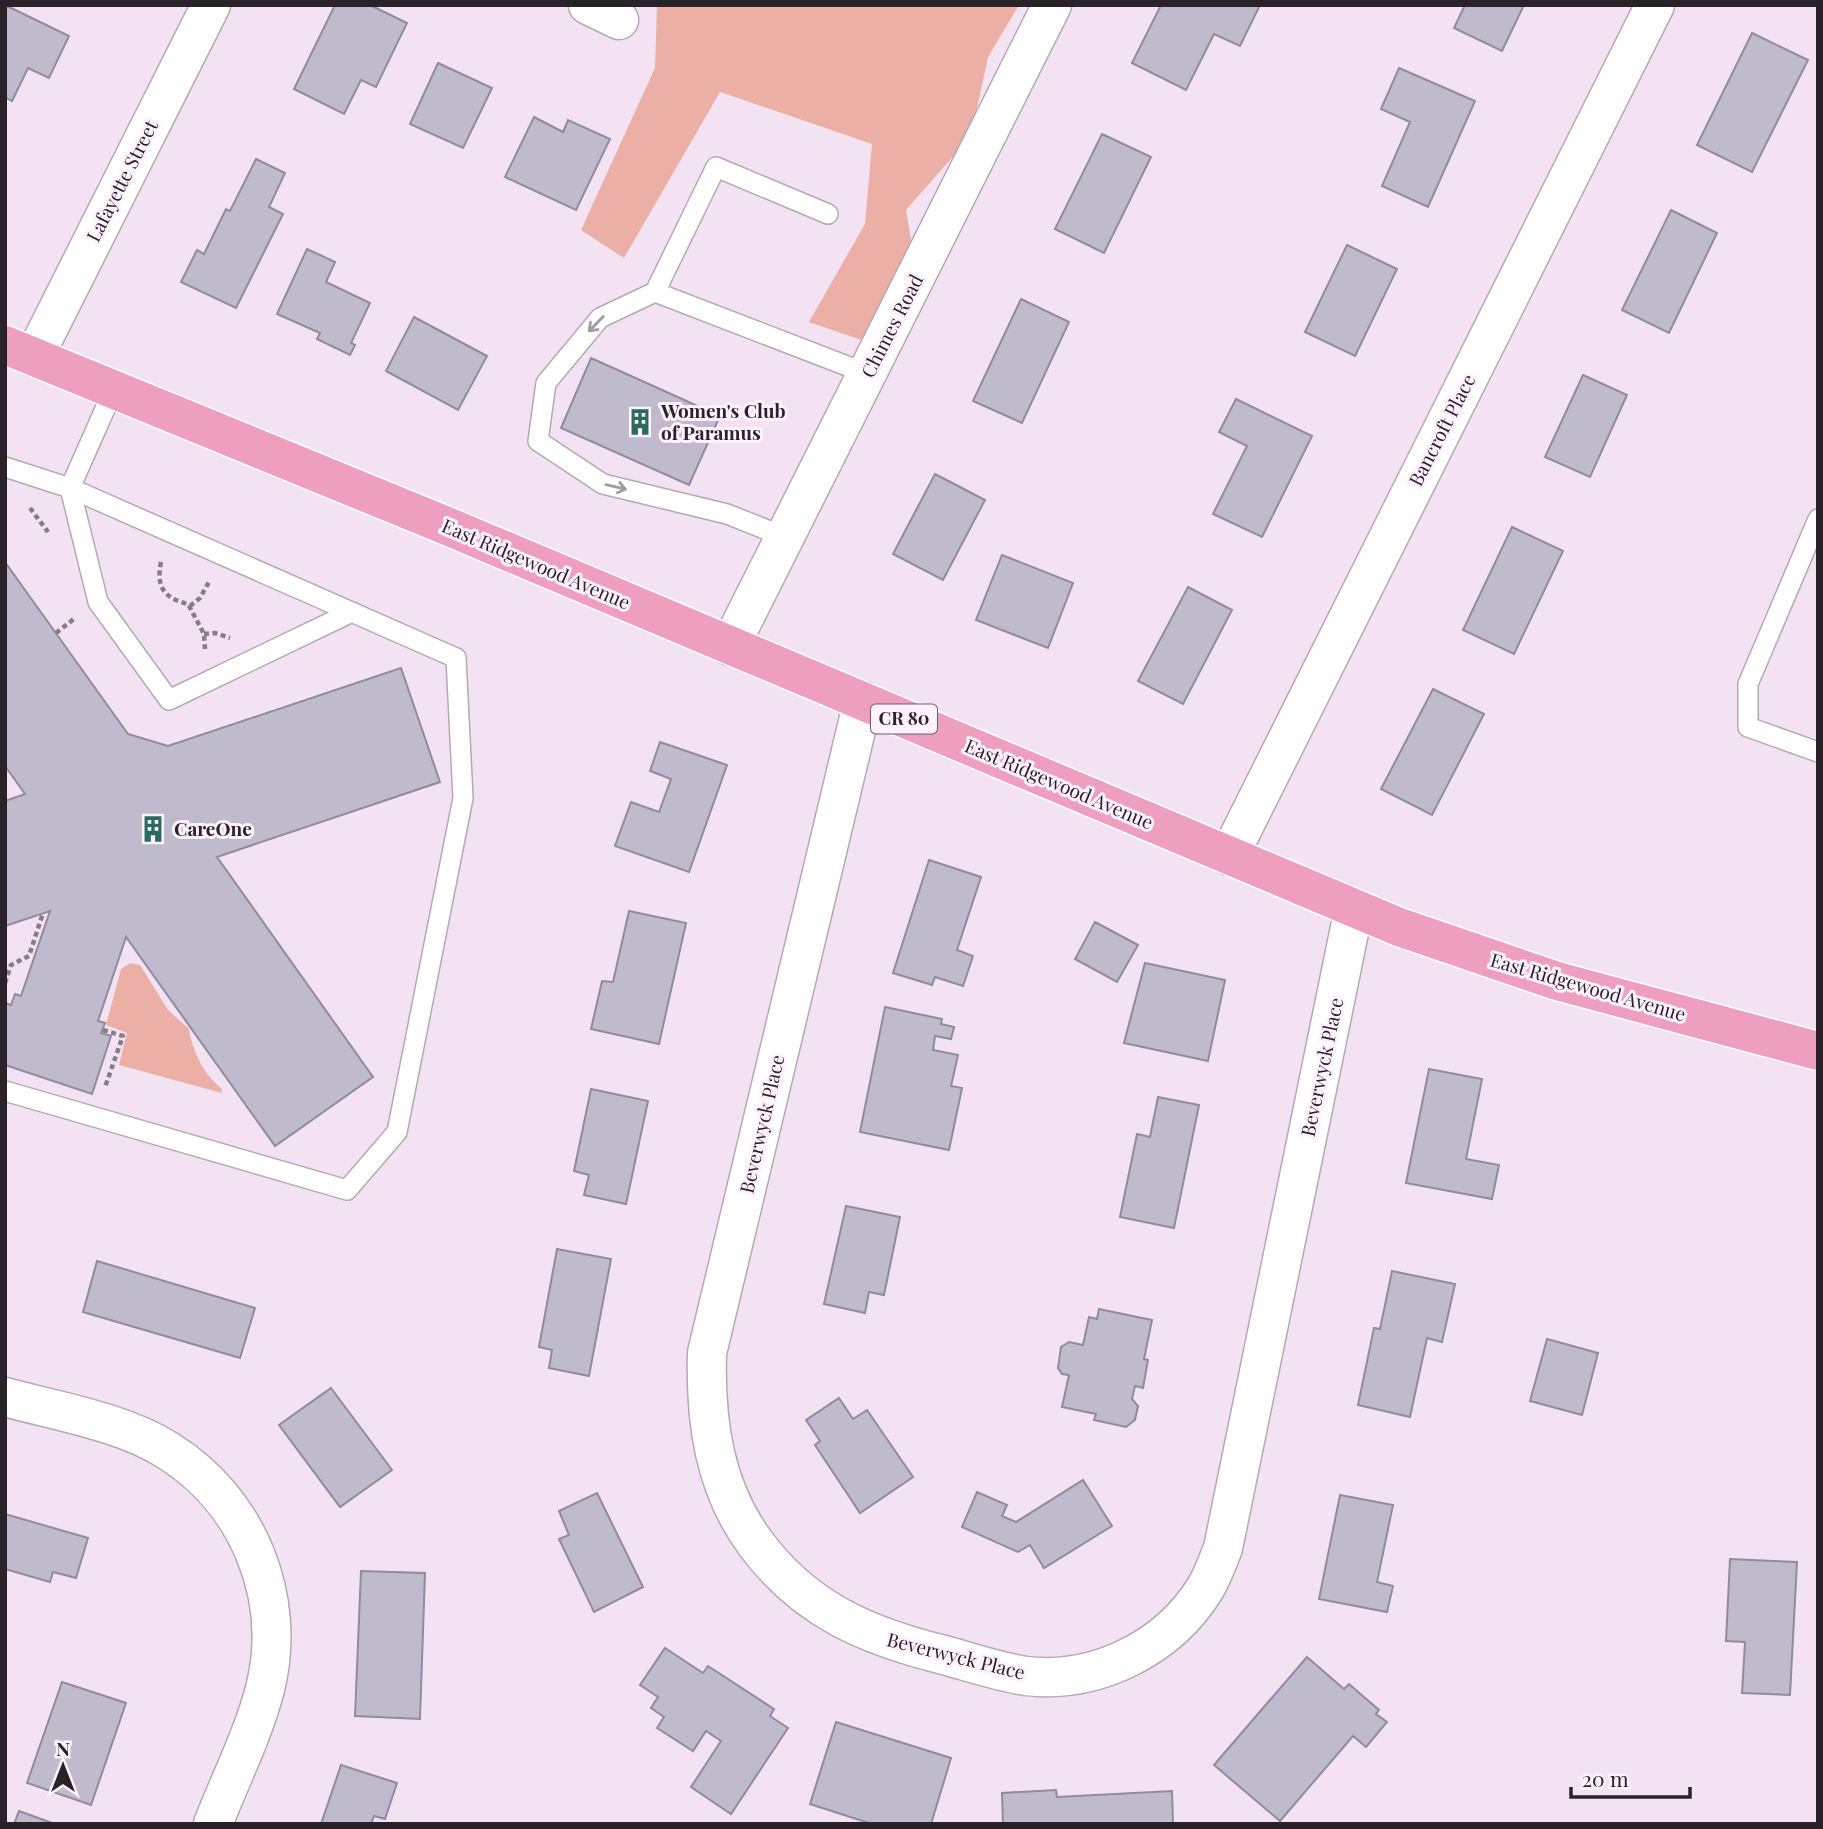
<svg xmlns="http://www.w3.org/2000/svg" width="1823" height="1829" viewBox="0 0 1823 1829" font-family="'Playfair Display',serif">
<rect width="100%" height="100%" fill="#f3e3f2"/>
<g fill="#ecafa5">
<polygon points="657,5 1019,5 988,57 971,136 906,210 912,246 870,343 809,322 865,224 872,144 720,92 624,258 581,230 655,68"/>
<path d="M130,963L140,965L168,1010L189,1029C192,1050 204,1075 221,1088L222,1093L119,1065L127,1033L106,1025L121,969Z"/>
</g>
<g fill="#bfbacc" stroke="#908b9d" stroke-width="2">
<polygon points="5,5 69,36 49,78 28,68 12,101 5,97"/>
<polygon points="335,5 370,5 407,23 376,87 361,80 344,114 294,89"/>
<polygon points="1161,5 1260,5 1240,46 1214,34 1186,90 1132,63"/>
<polygon points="1465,5 1524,5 1502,51 1454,28"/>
<polygon points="1752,33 1808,60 1752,172 1697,145"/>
<polygon points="438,63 492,88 463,148 410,124"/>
<polygon points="1399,68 1475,101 1428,207 1382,186 1410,122 1381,109"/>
<polygon points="534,117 563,132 568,120 610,139 576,210 505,177"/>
<polygon points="1102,134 1151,157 1104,253 1055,229"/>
<polygon points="256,159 285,173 269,207 283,214 236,308 181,282 197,250 204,254 226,209 230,211"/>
<polygon points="1671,210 1717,233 1669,333 1622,310"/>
<polygon points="1347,245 1397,269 1355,356 1305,332"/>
<polygon points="307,249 335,262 326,282 370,303 351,343 355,345 350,355 317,339 320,333 277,314"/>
<polygon points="1021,299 1069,322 1022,423 973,401"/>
<polygon points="414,317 487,356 458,410 386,371"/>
<polygon points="591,358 720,416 689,485 561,428"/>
<polygon points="1583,375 1627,395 1590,477 1545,457"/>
<polygon points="1236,399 1312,436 1262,537 1213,514 1247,446 1219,432"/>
<polygon points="935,474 985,500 943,580 893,554"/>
<polygon points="1512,527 1563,551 1514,654 1463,630"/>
<polygon points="1002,555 1073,583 1048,648 976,620"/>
<polygon points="5,562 128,734 168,746 401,668 440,782 217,857 373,1077 275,1146 126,937 98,1021 105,1023 101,1033 111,1036 92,1094 5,1065 5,1003 11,1005 15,994 21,996 50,911 5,926 5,801 25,794 5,766"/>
<polygon points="1188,587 1232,610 1183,704 1138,681"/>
<polygon points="1433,689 1484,714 1432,815 1381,789"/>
<polygon points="660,742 727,765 689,872 615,846 631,802 659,812 671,779 650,771"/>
<polygon points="929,860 981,877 957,950 973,956 963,986 935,977 932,985 893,973"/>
<polygon points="629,911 686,923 659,1044 591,1029 602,981 613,982"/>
<polygon points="1095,922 1138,945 1117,982 1075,959"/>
<polygon points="1145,963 1225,980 1208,1061 1124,1043"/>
<polygon points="885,1007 942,1019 941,1024 954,1027 951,1039 935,1036 933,1050 958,1055 951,1086 962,1088 949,1150 860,1132"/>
<polygon points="1429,1069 1482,1079 1466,1159 1499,1165 1492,1199 1406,1183"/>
<polygon points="591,1089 648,1101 626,1204 584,1195 589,1175 574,1171"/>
<polygon points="1158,1097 1199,1105 1174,1228 1120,1217 1137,1134 1150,1137"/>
<polygon points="846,1206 900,1217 884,1295 869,1292 865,1313 824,1304"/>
<polygon points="557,1249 611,1259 589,1376 549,1368 552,1350 539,1347"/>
<polygon points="97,1261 255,1308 240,1358 83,1312"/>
<polygon points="1392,1271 1455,1284 1442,1342 1427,1338 1410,1417 1358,1405 1374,1328 1380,1329"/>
<polygon points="1099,1309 1152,1320 1144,1359 1148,1360 1143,1388 1135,1386 1132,1399 1138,1406 1135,1420 1126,1427 1094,1420 1096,1414 1062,1407 1069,1375 1062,1374 1058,1368 1061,1347 1069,1342 1083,1345 1089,1317 1097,1319"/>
<polygon points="1547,1339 1598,1353 1582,1415 1530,1401"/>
<polygon points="331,1388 392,1470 340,1507 279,1425"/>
<polygon points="839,1398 853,1419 867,1410 913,1477 860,1513 815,1445 820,1441 806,1420"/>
<polygon points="1083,1480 1112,1526 1044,1568 1030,1545 1018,1552 962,1527 977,1492 1007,1505 1002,1516 1016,1522"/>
<polygon points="597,1493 643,1587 594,1612 559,1539 569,1535 559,1511"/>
<polygon points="1340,1495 1393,1505 1377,1582 1393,1586 1387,1612 1319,1599"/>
<polygon points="5,1514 88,1538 76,1578 53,1572 50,1582 5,1569"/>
<polygon points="1730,1559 1797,1562 1790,1695 1742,1693 1745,1642 1726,1641"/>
<polygon points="361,1571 425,1573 420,1719 355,1716"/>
<polygon points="665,1648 703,1673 708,1666 774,1709 770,1716 788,1728 731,1814 691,1787 721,1741 706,1731 693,1751 657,1728 664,1717 651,1708 658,1697 640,1685"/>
<polygon points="1307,1657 1344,1689 1349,1684 1379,1710 1376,1714 1387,1722 1366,1747 1353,1736 1280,1821 1214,1765"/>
<polygon points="62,1682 126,1703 91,1805 27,1783"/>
<polygon points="836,1722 951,1758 931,1824 872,1824 810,1804"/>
<polygon points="341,1765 397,1783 385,1819 374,1816 371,1824 321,1824"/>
<polygon points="1056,1790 1057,1797 1172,1791 1173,1824 1003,1824 1002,1793"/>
<polygon points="19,1811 55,1824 14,1824"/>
</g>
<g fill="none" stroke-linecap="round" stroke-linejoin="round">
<defs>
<g id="service">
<polyline points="828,214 716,167 655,292 868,374"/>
<polyline points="655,292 600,318 546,383 538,441 603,484 727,514 785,537"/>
<polyline points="113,391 70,488 98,602 169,700 352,612"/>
<polyline points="5,467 70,488 456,658 463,798 397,1132 347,1190 5,1091"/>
<polyline points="1818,519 1748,684 1748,727 1818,752"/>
</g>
<g id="minor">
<polyline points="588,5 619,20"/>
<polyline points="34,357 211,5"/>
<polyline points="730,646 1052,5"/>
<path d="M863,701L707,1353C705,1421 714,1488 756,1544C805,1610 867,1636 944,1655C970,1662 999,1672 1026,1676C1097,1684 1169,1648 1206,1587C1213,1575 1218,1561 1223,1548L1354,908"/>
<polyline points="1229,856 1655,5"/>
<path d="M5,1397C56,1411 123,1422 167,1450C248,1500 288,1597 265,1689C253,1735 230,1780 213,1824"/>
</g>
<polyline id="primary" points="5,345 447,526 1399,927 1557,981 1818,1051"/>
</defs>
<use href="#service" stroke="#b7a8b6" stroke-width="22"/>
<use href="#minor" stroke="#b7a8b6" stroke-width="41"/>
<use href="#primary" stroke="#fff" stroke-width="41"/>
<g stroke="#877d87" stroke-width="4.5" stroke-dasharray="5 3.5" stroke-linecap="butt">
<polyline points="30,508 48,532"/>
<path d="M161,562C156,586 163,598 188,604L204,634L205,649"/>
<polyline points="190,606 200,598 210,580"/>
<polyline points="56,633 75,618"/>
<polyline points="204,634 215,633 230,638"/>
<polyline points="5,983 11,965 29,956 43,913"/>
<polyline points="103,1030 123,1036 105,1087"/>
</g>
<use href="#service" stroke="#fff" stroke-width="19"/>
<use href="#minor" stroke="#fff" stroke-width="38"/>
<use href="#primary" stroke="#ee9fbd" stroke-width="38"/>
</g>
<defs><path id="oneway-shaft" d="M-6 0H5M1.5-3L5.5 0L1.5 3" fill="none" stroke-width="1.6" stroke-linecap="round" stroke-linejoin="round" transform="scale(1.75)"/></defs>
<g stroke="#9f9c9f">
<use href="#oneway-shaft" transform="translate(596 324) rotate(134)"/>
<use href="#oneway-shaft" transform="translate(616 487) rotate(13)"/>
</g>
<defs>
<symbol id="building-bare" viewBox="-9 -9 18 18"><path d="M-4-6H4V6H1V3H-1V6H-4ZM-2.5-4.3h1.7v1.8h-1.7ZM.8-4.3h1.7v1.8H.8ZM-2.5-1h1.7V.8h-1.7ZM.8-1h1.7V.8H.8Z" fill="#296c5d" stroke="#fff1fd" stroke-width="2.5" paint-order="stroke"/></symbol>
</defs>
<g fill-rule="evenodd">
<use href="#building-bare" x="621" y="403" width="38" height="38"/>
<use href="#building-bare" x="134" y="810" width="38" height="38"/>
</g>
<g text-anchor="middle" stroke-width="6" stroke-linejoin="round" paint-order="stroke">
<rect fill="#fff1fd" stroke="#696169" stroke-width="2" x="871" y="704.5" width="66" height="29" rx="5"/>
<g font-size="18" font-weight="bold" fill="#292329">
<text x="904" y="725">CR 80</text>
</g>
<g font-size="19" fill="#292329" stroke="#fff1fd">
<text transform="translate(122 181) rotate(-63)" y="7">Lafayette Street</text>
<text transform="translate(892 326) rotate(-63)" y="7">Chimes Road</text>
<text transform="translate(1442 430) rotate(-63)" y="7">Bancroft Place</text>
<text transform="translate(536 564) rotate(23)" y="7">East Ridgewood Avenue</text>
<text transform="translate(1059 784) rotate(23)" y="7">East Ridgewood Avenue</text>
<text transform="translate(1588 987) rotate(16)" y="7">East Ridgewood Avenue</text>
<text transform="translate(1322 1067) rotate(-78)" y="7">Beverwyck Place</text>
<text transform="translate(762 1124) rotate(-77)" y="7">Beverwyck Place</text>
<text transform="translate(956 1656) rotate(14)" y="7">Beverwyck Place</text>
</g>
<g font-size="19" font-weight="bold" fill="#292329" stroke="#fff1fd" text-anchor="start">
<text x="661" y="418">Women's Club<tspan x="661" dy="22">of Paramus</tspan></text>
<text x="174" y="836">CareOne</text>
</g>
</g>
<rect width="1823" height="1829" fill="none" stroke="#292329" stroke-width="14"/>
<g transform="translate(63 1766)" stroke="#fff1fd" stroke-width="5" paint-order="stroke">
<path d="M0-5L12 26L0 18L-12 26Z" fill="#292329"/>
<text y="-10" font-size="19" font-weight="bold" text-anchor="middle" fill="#292329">N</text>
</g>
<path d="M1571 1787v10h119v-10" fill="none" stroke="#292329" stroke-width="3.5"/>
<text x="1582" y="1787" font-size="21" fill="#292329" stroke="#fff1fd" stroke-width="5" paint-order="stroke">20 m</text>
</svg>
